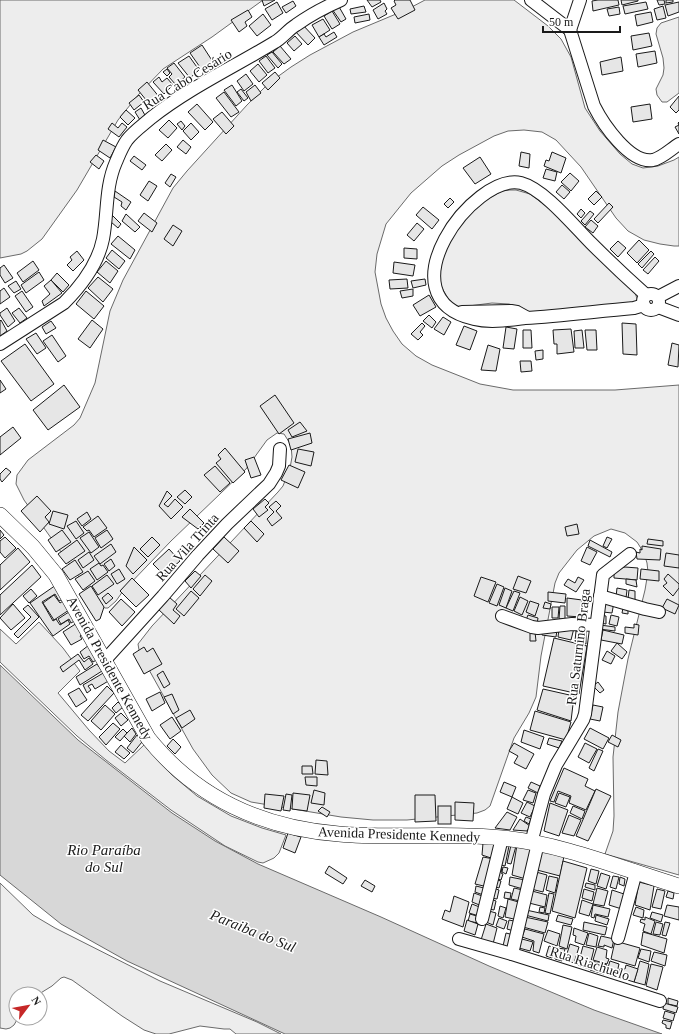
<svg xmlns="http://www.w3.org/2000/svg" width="679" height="1034" viewBox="0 0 679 1034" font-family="Georgia,serif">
<rect width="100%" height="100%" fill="#fff"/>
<g fill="#ededed" stroke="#6a6a6a">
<polygon points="0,0 263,0 212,37 163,69 139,94 118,120 77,190 42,239 27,251 21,254 0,258"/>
<polygon points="425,0 514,0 548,26 561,39 571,57 585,108 600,131 620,154 632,164 643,168 658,166 674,160 679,157 679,246 674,246 660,244 644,240 628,231 616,218 581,167 556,140 542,132 524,130 508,131 494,136 459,155 442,166 411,193 386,224 377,254 375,272 381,304 386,318 393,331 402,344 416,356 432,365 480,384 513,390 615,390 679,385 679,875 605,854 613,831 614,816 613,757 618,712 628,659 645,590 648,572 647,563 644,553 637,542 625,533 611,529 594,536 577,550 559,573 555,583 541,656 536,697 529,713 514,738 490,806 485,810 477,813 407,820 373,820 341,817 251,802 231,793 212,775 193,749 143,659 139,650 138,644 152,626 278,492 283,486 290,468 292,457 291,445 284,434 277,433 267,440 246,469 171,541 123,591 116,601 108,608 105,608 101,606 91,594 24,500 16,484 17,475 28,460 74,425 80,418 95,383 110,311 123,280 173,188 187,171 247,105 269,83 291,67 310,55 353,32 408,9"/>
<polygon points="679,17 679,93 667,102 662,102 657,95 656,89 663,75 664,68 663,58 656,34 657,28 661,23"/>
<polygon points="510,190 516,190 530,194 549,208 635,292 637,299 636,303 532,314 519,307 509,304 492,303 461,307 453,304 449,300 442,288 440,282 441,260 457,227 484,201 502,191"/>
<polygon points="39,622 63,648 80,671 58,693 89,730 109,751 125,763 144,745 172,775 197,796 231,816 262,828 286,835 279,853 274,858 263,863 258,862 225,846 171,810 106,760 77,736 0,662 0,629 16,644"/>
<polygon points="0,883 33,915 55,928 160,981 257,1022 281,1034 236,1034 230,1029 224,1029 200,1026 169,1034 156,1034 144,1030 122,1016 72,980 64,977 61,978 52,986 39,994 16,994 16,1018 18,1018 14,1025 10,1028 6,1029 0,1028"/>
</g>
<polygon fill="#d7d7d7" stroke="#6a6a6a" points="0,665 78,740 172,813 215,841 258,864 381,917 489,966 594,1010 662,1034 285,1034 127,961 61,924 0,875"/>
<g fill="#e6e6e6" stroke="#1a1a1a">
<polygon points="262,0 275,0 264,6"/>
<polygon points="367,0 380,0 381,2 372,7"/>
<polygon points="395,0 410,0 415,10 398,19 391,8 396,5 394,1"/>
<polygon points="598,0 618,0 619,5 593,11 592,1"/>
<polygon points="621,0 638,0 638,1 622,5"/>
<polygon points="657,0 664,0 665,4 659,5"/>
<polygon points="666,0 673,0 673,2 666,3"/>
<polygon points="293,1 296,6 286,13 282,7"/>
<polygon points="277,2 283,13 272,20 265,9"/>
<polygon points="646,2 648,9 625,14 623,6"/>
<polygon points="679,2 679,12 668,16 665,5"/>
<polygon points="384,3 387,9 385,11 387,14 378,19 373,10"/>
<polygon points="338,5 346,19 341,22 332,9"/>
<polygon points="364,6 366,12 351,14 350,9"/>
<polygon points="663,6 666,18 657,20 654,9"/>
<polygon points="619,7 620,14 609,16 607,9"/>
<polygon points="248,10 252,17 245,22 247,26 239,32 231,20"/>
<polygon points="332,11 340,24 332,29 324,16"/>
<polygon points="651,12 653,22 637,26 635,15"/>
<polygon points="263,14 271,25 257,36 249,26"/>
<polygon points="369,14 370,20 355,23 354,17"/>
<polygon points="323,19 330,30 319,37 312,25"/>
<polygon points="302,24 315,38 308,45 294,30"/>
<polygon points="334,32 337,37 324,45 319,37 324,34 326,37"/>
<polygon points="649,33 652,46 633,50 631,36"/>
<polygon points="295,36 302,44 294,51 287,43"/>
<polygon points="202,45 213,62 202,70 190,53"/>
<polygon points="280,46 291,59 284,64 273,52"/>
<polygon points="655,51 657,63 638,67 636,54"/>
<polygon points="272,52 282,64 278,68 267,55"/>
<polygon points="189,56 199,70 190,78 178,63"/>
<polygon points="266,56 275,68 268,73 259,61"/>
<polygon points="621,57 623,71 602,75 600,62"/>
<polygon points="174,63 185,77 176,85 169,77 172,74 167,68"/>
<polygon points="258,64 267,75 259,82 250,71"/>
<polygon points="167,69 170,73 167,76 163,72"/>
<polygon points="275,72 280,78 268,90 262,83"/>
<polygon points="246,74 253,84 244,91 237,81"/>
<polygon points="159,77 162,82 167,78 173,85 164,94 153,82"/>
<polygon points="147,82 160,98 151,106 138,90"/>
<polygon points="232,85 242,101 236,106 224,90"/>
<polygon points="255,85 261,93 251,101 246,92"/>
<polygon points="241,89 248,98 244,101 237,92"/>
<polygon points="224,92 239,112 231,117 216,98"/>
<polygon points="139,95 144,102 134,110 129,103"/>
<polygon points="679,96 679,110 676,113 670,107"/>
<polygon points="197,104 213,122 205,130 188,112"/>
<polygon points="650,104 652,119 633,122 631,107"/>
<polygon points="141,108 146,117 140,120 135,112"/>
<polygon points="126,110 135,118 128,125 120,117"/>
<polygon points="222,112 234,126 226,134 213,119"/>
<polygon points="169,120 177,128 168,138 159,130"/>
<polygon points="181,121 185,126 182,130 177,124"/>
<polygon points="679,122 679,134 675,127 679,125 678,123"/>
<polygon points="112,123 118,128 122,123 127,127 119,137 108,129"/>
<polygon points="191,123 199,132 191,140 183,131"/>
<polygon points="103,140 116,147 110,158 98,150"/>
<polygon points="183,140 191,147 186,154 177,147"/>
<polygon points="166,144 172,150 162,161 155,155"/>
<polygon points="521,152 530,154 529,168 519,166"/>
<polygon points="552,152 566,158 561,173 544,166 546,160 549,161"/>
<polygon points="96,155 104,161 99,169 90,162"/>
<polygon points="134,156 146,165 142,170 130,161"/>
<polygon points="480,157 491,174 475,184 463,168"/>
<polygon points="546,169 557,172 555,181 543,178"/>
<polygon points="570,173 579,181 571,191 561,182"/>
<polygon points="171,174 176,177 170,187 165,183"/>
<polygon points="149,181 157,186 148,201 140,195"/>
<polygon points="562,185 570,192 564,199 556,192"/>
<polygon points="115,191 131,202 126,210 121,206 122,202 114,197"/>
<polygon points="596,191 602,197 594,205 588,199"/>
<polygon points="450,198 454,202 448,208 444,204"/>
<polygon points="609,203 613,207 598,223 594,219"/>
<polygon points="423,207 439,220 432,229 416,215"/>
<polygon points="581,209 585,213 581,218 577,214"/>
<polygon points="590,211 594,214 585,225 581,221"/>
<polygon points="144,213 157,223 152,232 138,221"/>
<polygon points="126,214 140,227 135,232 122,221"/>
<polygon points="112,215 121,224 118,228 111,222"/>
<polygon points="591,220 598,226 593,233 585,227"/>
<polygon points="417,223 424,229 414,241 407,235"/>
<polygon points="173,225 182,231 173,246 164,239"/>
<polygon points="118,236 135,250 130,259 111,244"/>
<polygon points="639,240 649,250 637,263 627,253"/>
<polygon points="618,241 626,248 618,257 610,249"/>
<polygon points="404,248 417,249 417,259 404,258"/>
<polygon points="112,250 125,261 119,269 106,258"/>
<polygon points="77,251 84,260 73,271 67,265 72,260 70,257"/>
<polygon points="651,251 654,254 642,268 638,264"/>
<polygon points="655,257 659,261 648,274 643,270"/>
<polygon points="33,261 39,270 23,282 17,273"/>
<polygon points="106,261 118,271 110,283 97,272"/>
<polygon points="394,262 415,265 413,276 393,273"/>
<polygon points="4,265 13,278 5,283 0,275 0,268"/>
<polygon points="39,272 44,280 26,293 21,285"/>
<polygon points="57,273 69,285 63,292 51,280"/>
<polygon points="98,277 113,289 103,302 88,288"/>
<polygon points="407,279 408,288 390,289 389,280"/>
<polygon points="425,279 426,285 413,288 411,281"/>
<polygon points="51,280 62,293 44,306 42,301 50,294 44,286"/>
<polygon points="16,281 21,289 14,293 8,286"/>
<polygon points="4,288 10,297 0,304 0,291"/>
<polygon points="413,289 413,296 402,298 400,291"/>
<polygon points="22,291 33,307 26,312 15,296"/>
<polygon points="86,291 104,306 94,319 76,304"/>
<polygon points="429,295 436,307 420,316 413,305"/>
<polygon points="7,308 15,321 8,327 0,315 0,313"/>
<polygon points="19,308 27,318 20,323 12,313"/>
<polygon points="429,315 436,322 432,328 423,321"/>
<polygon points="443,317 451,322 444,335 434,329"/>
<polygon points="1,320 7,331 0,336 0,321"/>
<polygon points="92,320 103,329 90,348 78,339"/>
<polygon points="51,321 56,328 46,334 42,327"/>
<polygon points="422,323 425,326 420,332 423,335 418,340 411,334"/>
<polygon points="622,323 636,324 637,355 623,354"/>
<polygon points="464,326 477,331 470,350 456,345"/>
<polygon points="506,327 517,329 514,349 503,348"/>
<polygon points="571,329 574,352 557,354 557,344 554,344 553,330"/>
<polygon points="523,330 531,330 532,348 523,348"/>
<polygon points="582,330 584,348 575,348 574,331"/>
<polygon points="585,330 596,330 597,350 587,350"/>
<polygon points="36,333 46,348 37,354 26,339"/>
<polygon points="52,335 66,356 58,362 43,341"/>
<polygon points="672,343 679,345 678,367 668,365"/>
<polygon points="25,344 54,384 31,401 1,361"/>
<polygon points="488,345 500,349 496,371 481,370"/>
<polygon points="543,350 543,359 536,360 535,351"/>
<polygon points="520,361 531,361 532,371 521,372"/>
<polygon points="0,380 6,389 0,393"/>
<polygon points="64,385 80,407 48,430 33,410"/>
<polygon points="275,395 294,423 279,434 260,406"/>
<polygon points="300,422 307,431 292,437 288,430"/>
<polygon points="13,427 21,438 0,455 0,437"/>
<polygon points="310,433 312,443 291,450 288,439"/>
<polygon points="225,448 245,472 233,483 216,463 221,459 218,455"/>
<polygon points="298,449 314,452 311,466 295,462"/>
<polygon points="254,457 261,475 251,478 245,460"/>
<polygon points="289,465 305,472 298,488 281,480"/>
<polygon points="215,466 230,483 220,492 204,475"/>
<polygon points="6,468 11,472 2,482 0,479 0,474"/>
<polygon points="185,490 192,497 185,504 177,497"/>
<polygon points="167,491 172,496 164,504 168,507 175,499 183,507 171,519 159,506"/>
<polygon points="37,496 51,511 45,517 49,522 40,532 21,511"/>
<polygon points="265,499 269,503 265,507 268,510 259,517 253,509"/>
<polygon points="276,501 281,506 276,511 282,518 272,526 267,519 274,512 269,507"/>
<polygon points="190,509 204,523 198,529 182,517"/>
<polygon points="53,511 68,515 64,529 49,524"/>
<polygon points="87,512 91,519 82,526 77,519"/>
<polygon points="98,516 107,528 94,537 89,530 87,531 83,527"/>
<polygon points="76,521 84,533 76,539 67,526"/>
<polygon points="251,521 264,534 257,542 244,528"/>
<polygon points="577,524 579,534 567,536 565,527"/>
<polygon points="0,530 4,535 0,539"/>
<polygon points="62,530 71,542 56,552 48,540"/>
<polygon points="107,530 113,539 101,548 95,538"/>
<polygon points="89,532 99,547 91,553 80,538"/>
<polygon points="5,537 16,548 5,558 0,552 0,541"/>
<polygon points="152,537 160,545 148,557 140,549"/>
<polygon points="224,537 239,551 228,563 213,549"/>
<polygon points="607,537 612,539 607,548 603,546"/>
<polygon points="648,539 663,541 663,546 647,544"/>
<polygon points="77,540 85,551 66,564 58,554"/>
<polygon points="590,540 612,552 610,557 588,546"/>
<polygon points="111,544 116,552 100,564 94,556"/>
<polygon points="642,546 661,549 660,560 637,559 636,552 640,553 640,549 642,550"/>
<polygon points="134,547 147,560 133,574 126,566"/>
<polygon points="587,547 597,552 590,565 581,561"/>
<polygon points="18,548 30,562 0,590 0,565"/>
<polygon points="169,549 180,561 164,575 153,564"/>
<polygon points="89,552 94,560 83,568 78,560"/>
<polygon points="666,553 679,555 679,568 664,566"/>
<polygon points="111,559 115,566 109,571 104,564"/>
<polygon points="75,560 83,572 70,580 62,569"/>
<polygon points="99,563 101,566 103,565 108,572 97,580 90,569"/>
<polygon points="32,565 41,577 0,615 0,595"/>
<polygon points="625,567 638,568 637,580 614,578 614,570"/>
<polygon points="119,569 125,579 117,584 111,574"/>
<polygon points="641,569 659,571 659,581 640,579"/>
<polygon points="88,571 95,581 83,590 75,579"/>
<polygon points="195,571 201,576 191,588 185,581"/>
<polygon points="668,574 679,584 679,588 673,596 663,586 667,583 664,579"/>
<polygon points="107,575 114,584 98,595 92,586"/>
<polygon points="205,575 212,581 200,596 193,589"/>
<polygon points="518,576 531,581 526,593 513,589"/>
<polygon points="481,577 496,582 488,602 474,596"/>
<polygon points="578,577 584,580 576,592 564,585 568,579 575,583"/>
<polygon points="132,578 149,595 136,607 120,591"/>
<polygon points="626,579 636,580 637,587 626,584"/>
<polygon points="497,584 504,587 497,606 489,603"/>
<polygon points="56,585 65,598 59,601 55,594 42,602 53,621 56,619 60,625 68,620 70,624 53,636 30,603"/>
<polygon points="91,586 104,607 100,619 96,621 79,594"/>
<polygon points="505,588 512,591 506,608 499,605"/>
<polygon points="617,588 627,590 626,598 616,597"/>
<polygon points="31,589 37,596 29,603 23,596"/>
<polygon points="629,590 635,591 635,601 628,599"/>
<polygon points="191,591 199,598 184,616 176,609"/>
<polygon points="514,591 520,593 513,611 506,608"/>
<polygon points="548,592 566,594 565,603 548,601"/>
<polygon points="108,593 113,598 106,604 102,598"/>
<polygon points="54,595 60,603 66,599 72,608 54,620 43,603"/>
<polygon points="169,597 177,604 173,610 180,616 174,624 158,609"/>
<polygon points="520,597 528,601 522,615 514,611"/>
<polygon points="567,598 582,600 581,617 567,616"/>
<polygon points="121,599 135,612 122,626 109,612"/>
<polygon points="605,599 614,602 612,613 603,612"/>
<polygon points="667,599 679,605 675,614 662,608"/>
<polygon points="530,601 539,604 535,616 526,612"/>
<polygon points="545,602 551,604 550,609 543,608"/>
<polygon points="13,604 25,618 11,630 0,618"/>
<polygon points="28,605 39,617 18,638 14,634 31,617 23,609"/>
<polygon points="560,606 565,606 565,619 559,619"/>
<polygon points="552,607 559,607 558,618 552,618"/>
<polygon points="623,608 628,610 628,614 622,613"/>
<polygon points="72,610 78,619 71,623 69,619 61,624 58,619"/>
<polygon points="528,615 538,618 537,624 526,620"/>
<polygon points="601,615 606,616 606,624 600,623"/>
<polygon points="611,615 619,617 617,626 609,624"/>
<polygon points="77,623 84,633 80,636 82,639 71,645 63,632"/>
<polygon points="634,624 639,625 638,635 625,633 625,627 634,628"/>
<polygon points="600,625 615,627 615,631 599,629"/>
<polygon points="574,628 571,640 558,637 559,629"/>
<polygon points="557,630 556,637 542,635 542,631"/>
<polygon points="603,630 624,635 622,644 601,640"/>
<polygon points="576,631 586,632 586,644 575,641"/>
<polygon points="530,632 535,632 536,641 530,641"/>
<polygon points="554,638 587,646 579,694 543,686"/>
<polygon points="617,643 627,652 622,659 611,651"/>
<polygon points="89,645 98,659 93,662 89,656 84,659 80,652"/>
<polygon points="144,647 147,652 153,648 162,664 144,674 133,654"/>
<polygon points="607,651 615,656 611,664 602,660"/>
<polygon points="78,654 84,662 89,658 93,664 85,670 79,660 63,672 60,667"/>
<polygon points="97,664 102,671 80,685 76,677"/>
<polygon points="163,671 170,684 164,688 157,675"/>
<polygon points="105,672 110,680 95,689 92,684 88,686 91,690 87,693 83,685"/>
<polygon points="598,682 604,690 600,693 593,686"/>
<polygon points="107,686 114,693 88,721 81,715"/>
<polygon points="79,688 87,700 76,707 68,694"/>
<polygon points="543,689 574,696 571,721 537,710"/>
<polygon points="160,692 165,703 152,711 146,699"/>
<polygon points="172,694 179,710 173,714 164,697"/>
<polygon points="118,702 123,707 116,713 112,708"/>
<polygon points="105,705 115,714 101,730 91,721"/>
<polygon points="593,705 603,707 600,721 590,719"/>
<polygon points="190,710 195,719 182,728 176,718"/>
<polygon points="535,711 571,722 566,740 530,730"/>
<polygon points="121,713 128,720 121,726 115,718"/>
<polygon points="172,717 181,731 170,739 160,725"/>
<polygon points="113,723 120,729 106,745 99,737"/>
<polygon points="132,728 136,734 130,742 124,736"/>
<polygon points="590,728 609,738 603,749 584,739"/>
<polygon points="123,729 127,733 120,741 115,737"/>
<polygon points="524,730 544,737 540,749 521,742"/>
<polygon points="137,735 142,742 133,753 127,748"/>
<polygon points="612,735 621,740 618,747 608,742"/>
<polygon points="549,738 562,741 559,748 547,744"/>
<polygon points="173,739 181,747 175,754 167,746"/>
<polygon points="514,743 534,754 526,769 514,763 518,756 509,751"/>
<polygon points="585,743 597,749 589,763 578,757"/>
<polygon points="121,745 130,753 124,759 115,752"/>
<polygon points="598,749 603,751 594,771 589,768"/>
<polygon points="316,760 327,761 328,775 315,774"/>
<polygon points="302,766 312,766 313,774 302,774"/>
<polygon points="564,768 588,779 585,786 595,791 586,810 569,803 571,796 558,791 554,802 550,801"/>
<polygon points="305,777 317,777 317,786 306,785"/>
<polygon points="504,782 516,787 512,797 500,792"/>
<polygon points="531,782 540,786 538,793 528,788"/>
<polygon points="596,789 611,796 588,841 576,836"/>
<polygon points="314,790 325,793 324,805 311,803"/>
<polygon points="528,790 536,793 533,803 523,800"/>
<polygon points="293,793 310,795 307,811 292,809"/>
<polygon points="559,793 570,797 566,807 555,803"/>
<polygon points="265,794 284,796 281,811 264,808"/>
<polygon points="286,794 292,795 290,811 283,810"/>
<polygon points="415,795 435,795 436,821 415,822"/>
<polygon points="512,797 523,803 518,814 507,809"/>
<polygon points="455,802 474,803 473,821 455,820"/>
<polygon points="527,802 535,806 530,817 521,813"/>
<polygon points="550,803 568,810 559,836 544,831"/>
<rect x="438" y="806" width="13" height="18"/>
<polygon points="573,806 585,811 582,819 570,813"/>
<polygon points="322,807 330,812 327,817 318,811"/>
<polygon points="507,812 517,817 510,830 495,828"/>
<polygon points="569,815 581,820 574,836 562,833"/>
<polygon points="526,817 531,819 529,824 524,821"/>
<polygon points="520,819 530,826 527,831 513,830"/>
<polygon points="288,833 301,837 295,853 283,848"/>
<polygon points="483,843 499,844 494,859 482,855"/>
<polygon points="502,844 509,846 505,866 497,864"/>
<polygon points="511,845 516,846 511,864 507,863"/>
<polygon points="517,845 532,849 526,879 512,875"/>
<polygon points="542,850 564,856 560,876 537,870"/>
<polygon points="483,857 494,859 488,887 475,884"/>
<polygon points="563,861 587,868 575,918 552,911"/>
<polygon points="329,866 347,878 343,884 325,873"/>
<polygon points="497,866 502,867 501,873 503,874 501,880 494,878"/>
<polygon points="503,867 508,868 506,874 502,872"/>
<polygon points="591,869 599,871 596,884 588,881"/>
<polygon points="536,872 547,875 543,892 531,889"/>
<polygon points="601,873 610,876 606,889 597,886"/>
<polygon points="549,876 558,878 555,893 546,890"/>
<polygon points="613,876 619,877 616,889 610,887"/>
<polygon points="510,877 525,880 523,889 509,885"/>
<polygon points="620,877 625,879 624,886 619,884"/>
<polygon points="494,879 501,881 499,888 492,886"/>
<polygon points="365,880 375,886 372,892 361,886"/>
<polygon points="639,882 654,886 650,910 635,905"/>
<polygon points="586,883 595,885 595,890 585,887"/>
<polygon points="476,886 488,889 486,896 475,892"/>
<polygon points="493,888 499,890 497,899 491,898"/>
<polygon points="514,888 523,890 520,901 511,899"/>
<polygon points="597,888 608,891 604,906 593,904"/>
<polygon points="584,889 594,892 592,901 582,898"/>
<polygon points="657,889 665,891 661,909 652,907"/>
<polygon points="612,890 627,895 625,910 609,905"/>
<polygon points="532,891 547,895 545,907 529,903"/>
<polygon points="668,891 674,893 673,899 666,897"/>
<polygon points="505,892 511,893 510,899 504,898"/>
<polygon points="474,893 485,897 482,906 472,902"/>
<polygon points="549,893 554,894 550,914 545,913"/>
<polygon points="454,896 469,902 463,927 442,919 445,910 450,912"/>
<polygon points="491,899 496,901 494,910 489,909"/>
<polygon points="508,899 522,903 518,920 505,917"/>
<polygon points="582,900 593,904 589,916 579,913"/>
<polygon points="472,904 482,908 479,916 469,913"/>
<polygon points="593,905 610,909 608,917 595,914 594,918 591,917"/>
<polygon points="667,905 679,907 679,920 664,916"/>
<polygon points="500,906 506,908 503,918 498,916"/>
<polygon points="540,907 545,908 544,913 539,912"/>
<polygon points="636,907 644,910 643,918 633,915"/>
<polygon points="526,910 549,915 548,921 525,915"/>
<polygon points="489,911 496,913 493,925 486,922"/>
<polygon points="652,912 663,915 661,922 650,918"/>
<polygon points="470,914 480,917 478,923 468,921"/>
<polygon points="558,915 573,919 571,925 556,921"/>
<polygon points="596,915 609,919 607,925 595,921"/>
<polygon points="525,917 548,922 545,933 523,927"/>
<polygon points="645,917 655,921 651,934 643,931 645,924 640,922 641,919 645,920"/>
<polygon points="499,918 507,921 504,929 496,926"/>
<polygon points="467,920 478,924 475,935 464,931"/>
<polygon points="509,920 519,922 517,932 507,929"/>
<polygon points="584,922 607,927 605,935 583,930"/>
<polygon points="656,922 663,924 660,935 653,934"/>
<polygon points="665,922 670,923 666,936 662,935"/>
<polygon points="486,924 497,928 493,944 481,940"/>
<polygon points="563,925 572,927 567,949 559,946"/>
<polygon points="574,928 588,933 584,945 575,942 576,936 573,935"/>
<polygon points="525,929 544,934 539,953 533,951 534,941 522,937"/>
<polygon points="548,930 560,934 557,946 544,941"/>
<polygon points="643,932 667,939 664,953 641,945"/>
<polygon points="506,933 514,935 512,948 503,946"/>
<polygon points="589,933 598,936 596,947 586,945"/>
<polygon points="601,936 614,939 612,948 604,945 604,947 598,946"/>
<polygon points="522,939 533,942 530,951 519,948"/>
<polygon points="615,941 640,948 635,966 611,959"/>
<polygon points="570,944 579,947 574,963 565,960"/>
<polygon points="549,946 556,948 552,958 546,956"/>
<polygon points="583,946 594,949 589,969 578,965"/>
<polygon points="597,947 607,950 606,958 609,959 607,964 593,960"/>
<polygon points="557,948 565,949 562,961 555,959"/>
<polygon points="641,949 651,951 649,962 638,958"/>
<polygon points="654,952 667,955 665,966 651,961"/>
<polygon points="592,961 607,965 604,974 590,970"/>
<polygon points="610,961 619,964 616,977 606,974"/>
<polygon points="640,961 649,964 645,985 634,982"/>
<polygon points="651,964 663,967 657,990 646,986"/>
<polygon points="626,965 638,969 634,982 618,977 620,968 625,969"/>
<polygon points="668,998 678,1001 677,1006 668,1004"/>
<polygon points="664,1003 678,1007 676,1013 663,1009"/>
<polygon points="665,1011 675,1014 673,1021 663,1018"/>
<polygon points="663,1020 672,1022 670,1029 666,1028 666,1025 662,1023"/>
</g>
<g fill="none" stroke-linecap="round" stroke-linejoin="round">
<defs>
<g id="minor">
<path d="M531,0L570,30L594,106C603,124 630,164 653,160C662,158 671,149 679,144"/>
<polyline points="570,30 580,0"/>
<circle cx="651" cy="302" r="8"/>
<polyline points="658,297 679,286"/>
<path d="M644,305L634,308C598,311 561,316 525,318C509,320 490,323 474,319C381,298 474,172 521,183C544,189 574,226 591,243C609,261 627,278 646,295"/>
<polyline points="658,307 679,315"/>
<polyline points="462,312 511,311 517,312 526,317"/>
<path d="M0,344L64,303C82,285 98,264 103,239C108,213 105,187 116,162C119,155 122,147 127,140C133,132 143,125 151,118C189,88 234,67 275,42C282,38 288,30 296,25C310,15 325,7 341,0"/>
<polyline points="600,596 645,609 659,612"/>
<polyline points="502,616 532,627 538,628 572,624 596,625"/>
<polyline points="105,660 163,596 198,555 227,524 269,484 276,473 279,466 280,449"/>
<polyline points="531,843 544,794 556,765 583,720 585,714 603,575 630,554"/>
<polyline points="538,843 512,954 660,1001"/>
<polyline points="482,919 502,838"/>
<polyline points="618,938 636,872"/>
<polyline points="459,939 512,954"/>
</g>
<path id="major" d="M0,515L33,547L56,575L148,738C196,798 263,828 339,834C393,839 448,832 502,838C563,844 620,868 679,886"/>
</defs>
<use href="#minor" stroke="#1a1a1a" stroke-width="14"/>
<use href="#major" stroke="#1a1a1a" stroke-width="16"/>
<use href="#minor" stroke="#fff" stroke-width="12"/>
<use href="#major" stroke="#fff" stroke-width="15"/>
</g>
<g text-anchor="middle" stroke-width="3" stroke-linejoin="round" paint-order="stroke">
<g font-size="14" fill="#1a1a1a" stroke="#fff">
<text transform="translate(187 79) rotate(-32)" y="5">Rua Cabo Cesário</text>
<text transform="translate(187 547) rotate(-48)" y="5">Rua Vila Trinta</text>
<text transform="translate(578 647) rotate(-83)" y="5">Rua Saturnino Braga</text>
<text transform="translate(110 668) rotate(61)" y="5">Avenida Presidente Kennedy</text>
<text transform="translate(399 834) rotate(2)" y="5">Avenida Presidente Kennedy</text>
<text transform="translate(590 963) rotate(18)" y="5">Rua Riachuelo</text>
</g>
<g font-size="15" font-style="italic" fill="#1a1a1a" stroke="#fff">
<text x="104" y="855">Rio Paraíba<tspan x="104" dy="17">do Sul</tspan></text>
<text transform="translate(253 931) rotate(22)" y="5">Paraiba do Sul</text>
</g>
</g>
<g transform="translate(28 1006) rotate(58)"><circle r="19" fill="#ffffff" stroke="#a3a3a3"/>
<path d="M0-3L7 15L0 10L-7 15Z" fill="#c62828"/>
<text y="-6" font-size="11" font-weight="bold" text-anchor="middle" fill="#1a1a1a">N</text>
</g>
<path d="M543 26v6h77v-6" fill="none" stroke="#1a1a1a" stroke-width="2"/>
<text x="549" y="26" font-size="12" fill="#1a1a1a" stroke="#ffffff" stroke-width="3" paint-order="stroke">50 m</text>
</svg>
